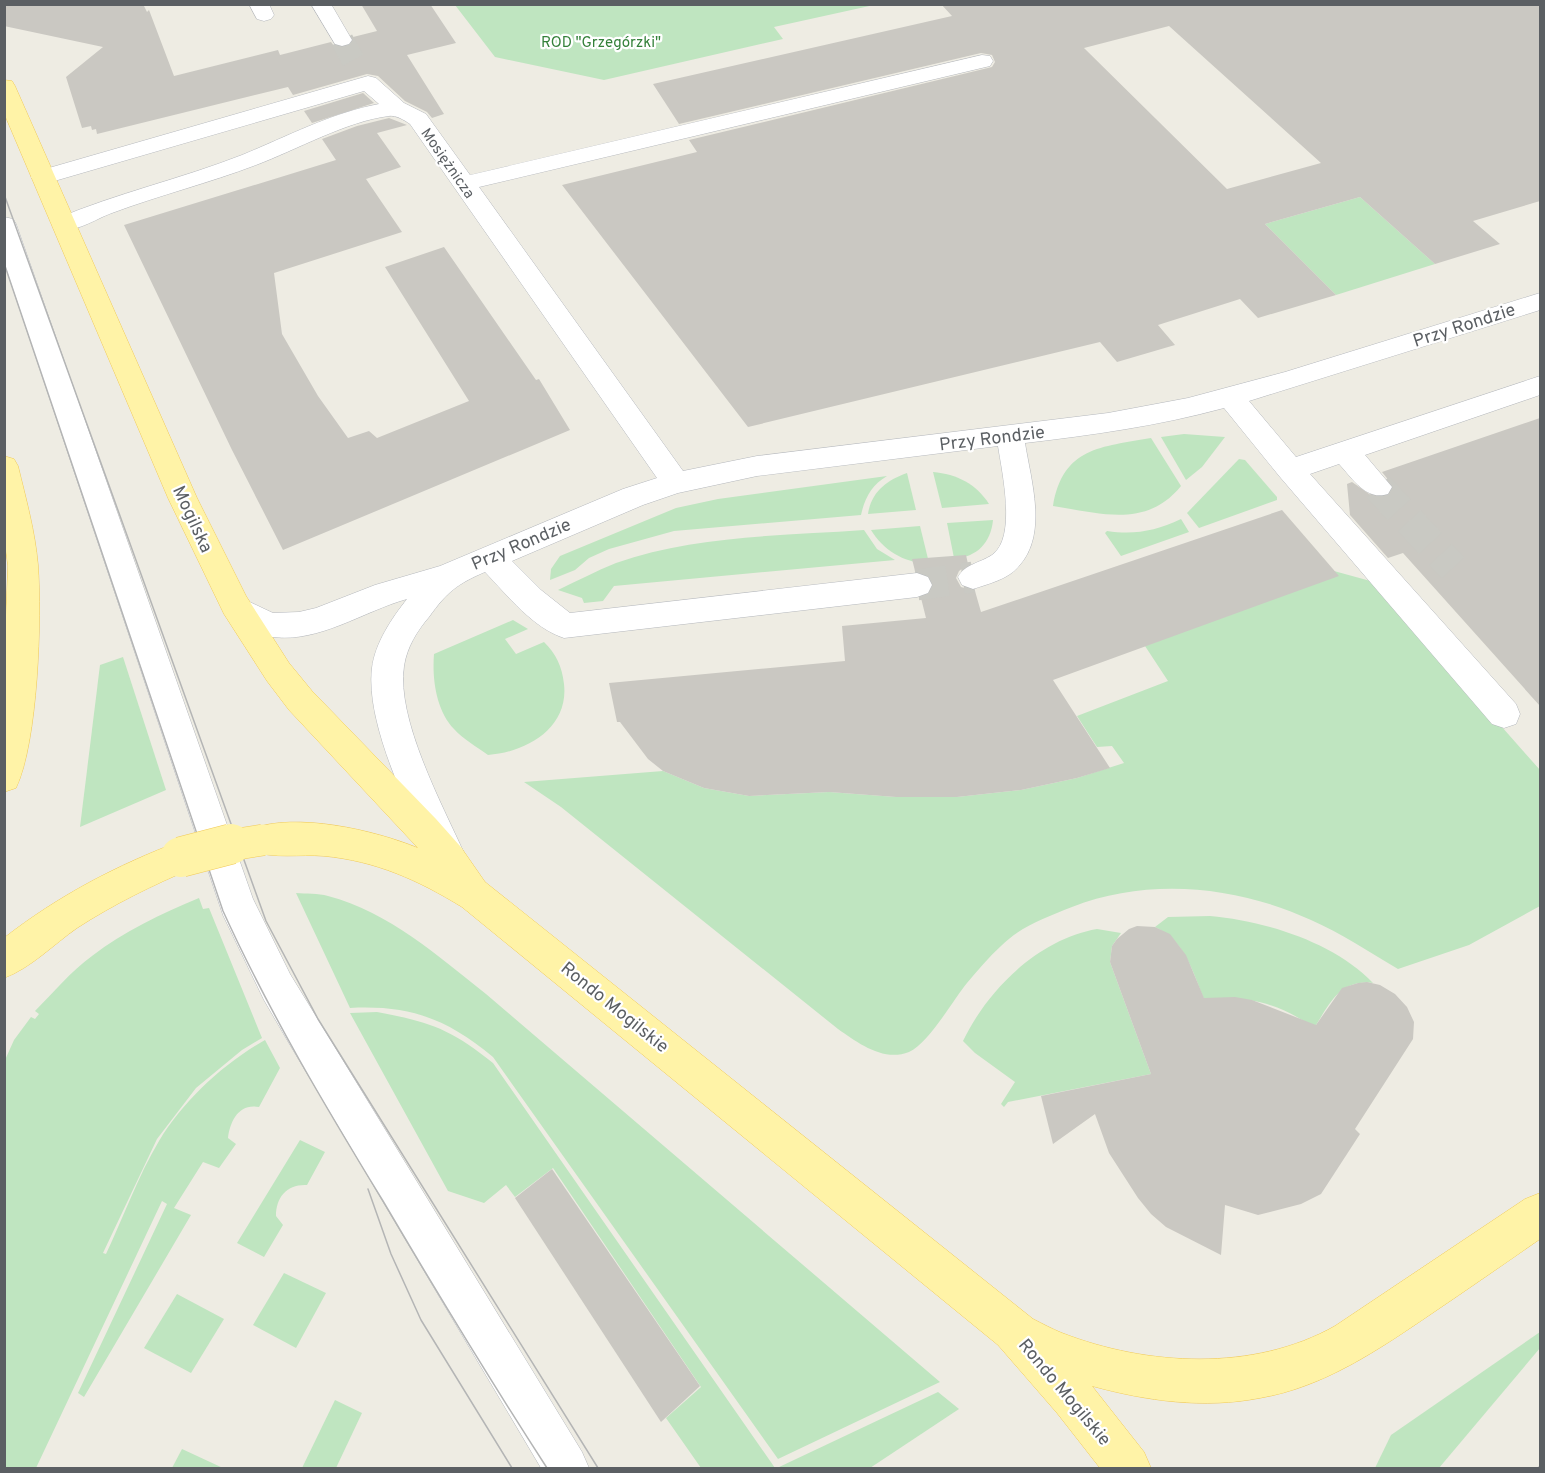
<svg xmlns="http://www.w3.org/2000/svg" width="1545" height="1473" viewBox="0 0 1545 1473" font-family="Overpass,sans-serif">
<rect width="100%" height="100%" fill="#eeece3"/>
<g fill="#bfe5c0">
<polygon points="455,5 874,5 774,27 783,39 604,80 495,57"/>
<polygon points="1360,197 1435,264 1336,295 1265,224"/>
<polygon points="1184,434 1225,437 1202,467 1186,480 1161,437"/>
<path d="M1151,438L1181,486C1146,529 1100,513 1053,506C1063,447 1101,447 1151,438Z"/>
<polygon points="1239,459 1245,460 1277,497 1277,500 1199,528 1187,513"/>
<path d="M933,472C957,474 976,484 989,504L942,508Z"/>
<path d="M907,473L916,510L868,514C871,492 887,480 907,473Z"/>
<path d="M887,476C872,485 865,497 861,515L674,531L609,549L589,558L575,570L550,580L551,569L560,556L676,508L718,499Z"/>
<path d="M1181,519L1189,532L1121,556L1105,533L1107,531C1135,535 1155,531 1181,519Z"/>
<path d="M993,520C991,542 977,558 954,558L947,523Z"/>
<path d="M920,526L929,563C905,564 883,550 871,530Z"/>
<path d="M864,530L877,549L895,560L614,586L603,601L584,603L582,598L558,590C577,581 596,571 616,563C695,535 782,536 864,530Z"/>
<path d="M1334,571L1374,582L1540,770V906L1469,945L1398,969C1369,952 1341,933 1311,920C1237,886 1149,877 1072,907C1047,917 1021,926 1001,946C989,957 978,970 967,983C953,1000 929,1043 909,1052C883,1062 858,1043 838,1029L561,807L524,782L663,771L704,788L749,796L829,792L896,797H957L1021,790L1077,778L1124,763L1112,746L1097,747L1077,716L1168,681L1145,646Z"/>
<path d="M513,620L528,629L505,639L516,654L544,642C556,654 562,666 564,684C569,728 527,752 488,755C477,747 463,739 454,729C436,710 432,679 434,654Z"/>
<polygon points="123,657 166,790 80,827 100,665"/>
<path d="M296,893C306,894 318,893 328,896C389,912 438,956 486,994L940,1382L778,1459L493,1057C447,1019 411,1005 350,1008Z"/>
<path d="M199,898L203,909L209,908L262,1038L242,1050L196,1088L157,1139L103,1253L106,1254C123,1218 138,1176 159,1141C184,1100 223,1064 265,1040L280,1068L259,1107C239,1103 230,1121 228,1138L236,1144L219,1168L203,1162L174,1208L191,1215L84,1397L78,1393L167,1204L162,1201L36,1468H5V1060L14,1040L31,1017L35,1019L39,1014L35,1011C53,993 71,971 92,956C124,931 161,914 199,898Z"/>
<path d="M1210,916C1265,921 1334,942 1373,983C1339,979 1330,1004 1314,1028C1278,1002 1247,996 1204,999C1192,970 1185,941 1155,927L1168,917Z"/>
<path d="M1097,929L1121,933L1112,946L1110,962L1151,1074L1008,1102L1004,1107L1001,1104L1015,1082L975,1053L963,1041C988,989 1039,939 1097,929Z"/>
<path d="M377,1012C430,1022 451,1029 493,1063L775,1468H701L666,1418L701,1387L553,1168L515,1197L506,1185L484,1203L448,1191L350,1013Z"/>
<path d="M300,1140L325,1152L307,1185C287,1184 276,1197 276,1216L283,1225L264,1257L237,1243Z"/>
<polygon points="284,1273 326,1293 296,1348 253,1325"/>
<polygon points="177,1294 224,1319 191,1373 144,1348"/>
<polygon points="1540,1332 1540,1348 1439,1468 1375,1468 1391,1435"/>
<polygon points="938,1392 959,1409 870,1468 777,1468"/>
<polygon points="335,1400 362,1413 336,1468 302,1468"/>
<polygon points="182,1449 223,1468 172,1468"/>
</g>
<g fill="#cac8c2" fill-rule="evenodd">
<polygon points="4,4 143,4 147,12 149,10 174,76 278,50 280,55 331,42 334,46 343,48 351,45 354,41 353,37 377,31 361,4 430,4 456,43 407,55 444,114 432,118 427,112 405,101 378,76 367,74 293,95 288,87 97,134 96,129 92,130 91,126 82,128 66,77 103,47 4,26"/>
<path d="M941,4H1540V201L1473,221L1500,244L1435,264L1360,197L1265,224L1336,295L1258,318L1240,299L1158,325L1175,345L1117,362L1100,342L748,427L562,185L697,152L689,140L992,67L995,62L992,55L981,53L679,124L653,84L952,16ZM1169,26L1321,163L1227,189L1084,48Z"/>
<polygon points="363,93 374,103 312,123 304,111"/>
<polygon points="389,118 407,125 377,133 401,167 366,179 402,232 274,273 282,334 318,396 348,438 369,431 377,438 469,401 385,267 444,247 536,380 539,379 570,430 283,550 232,450 124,225 336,160 322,139 357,126"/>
<polygon points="1540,418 1540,706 1403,553 1388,558 1350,515 1347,484 1352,482 1372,496 1388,496 1394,487 1382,472"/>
<polygon points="1282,510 1339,576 1053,680 1110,768 1077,778 1021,790 957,797 896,797 829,792 749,796 704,788 663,771 648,759 620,722 617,722 609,683 845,661 842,626 926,618 921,598 930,594 934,584 929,575 915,571 912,559 966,555 968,564 959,571 956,578 961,587 975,591 981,612"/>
<polygon points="1137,926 1155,927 1170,934 1186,955 1204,998 1235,997 1252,1000 1316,1025 1342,988 1358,983 1367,982 1380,985 1395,994 1407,1007 1414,1022 1413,1039 1355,1129 1360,1134 1321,1194 1301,1204 1258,1215 1225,1205 1221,1255 1166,1227 1151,1214 1138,1198 1109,1153 1095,1114 1053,1144 1041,1096 1151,1074 1110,962 1112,946 1117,939 1129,929"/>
<polygon points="552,1169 700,1386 661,1422 515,1198"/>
</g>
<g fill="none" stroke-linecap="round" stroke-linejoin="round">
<polyline stroke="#c9c9c3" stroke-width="23" stroke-dasharray="23 11" stroke-linecap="butt" points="342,40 358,69"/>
<g stroke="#c9c9c3" stroke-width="31" stroke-dasharray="31 15" stroke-linecap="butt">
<polyline points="1378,487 1453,568"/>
<polyline points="917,585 973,577"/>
</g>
<defs>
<g id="minor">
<polygon points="249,4 269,4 274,15 271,19 264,21 257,19"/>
<polygon points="311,4 331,4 352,40 349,44 342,46 335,44"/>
<path d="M982,55L990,56L993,61L990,66L479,187L683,471L757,456L1108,413L1188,398L1285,372L1540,293V310L1249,401L1296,457L1540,376V395L1365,455L1392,487L1388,494C1366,501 1353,479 1339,464L1310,474L1516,704L1520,714L1516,724L1504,728L1492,724L1280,477L1224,408C1158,426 1092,435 1025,443C1031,481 1048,534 1019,566C1009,579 988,584 973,589L962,585L958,577C965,564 980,563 992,555C1017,538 1002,472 998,446L757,476L678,493L643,505L512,561L541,590L570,613L917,573L928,577L932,585L928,593L917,597L564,638C533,628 508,596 485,572C457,584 447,592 429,617C417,631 407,647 404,666C396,719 442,804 464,853L458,864L446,869L434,864C410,813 365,724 372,668C375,643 392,618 407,599C364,611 319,643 273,637C265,637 257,632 250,630C237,625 228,621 222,608L226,599L237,596L273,613L299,612L316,608L375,585L440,566L623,489L657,478L410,124C404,120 396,115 389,116C347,121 296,150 256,165C209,183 160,195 112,213C95,219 75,234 56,229L53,224L56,219C117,193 181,179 242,155C286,137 331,113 379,104L364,91L51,182L43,184L35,182L31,177L35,172L368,76L376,78L404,103L426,114L470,175Z"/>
<polygon points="4,217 13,219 16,224 253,899 290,974 582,1452 589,1468 541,1468 289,1043 264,1000 223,915 4,262"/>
</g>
<g id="major">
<path d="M4,80L12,81L15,86L197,498L246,596L289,663L312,691L436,819L460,846L485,882L1033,1319C1043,1324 1052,1329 1062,1333C1147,1366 1254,1372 1335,1326L1525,1199L1540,1193V1239C1504,1264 1468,1289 1431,1314C1378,1350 1324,1387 1260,1398C1204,1409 1147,1401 1092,1386L1144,1452L1151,1468H1100L1057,1413L998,1345L462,907C418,880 376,861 324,856C300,854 274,859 251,851L246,840L251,829C296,812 374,830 418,848L289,710L267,681L224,614L168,498L4,113Z"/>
<path d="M4,456L14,459L18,466C26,499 35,531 38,565C42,618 38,742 16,788L4,792V665L8,566L4,536Z"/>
<path d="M181,841L193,846L199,857L193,868C153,885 114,904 77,928C54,944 31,968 4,978V938C58,896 117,865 181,841Z"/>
</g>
</defs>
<use href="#minor" stroke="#b5b8bd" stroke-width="1"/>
<use href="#major" stroke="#f1ca59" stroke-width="1"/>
<use href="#minor" fill="#fff" fill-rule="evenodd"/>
<use href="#major" fill="#fff3a7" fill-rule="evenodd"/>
<g stroke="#b4b5b5" stroke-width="1.5">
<polyline points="4,194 266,921 318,1019 598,1468"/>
<path d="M4,263L223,911C269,1012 325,1106 383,1201C436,1291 490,1380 547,1468"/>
<polyline points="368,1189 391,1254 421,1320 512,1468"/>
<polyline points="1538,1468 1540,1466"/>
</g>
<defs>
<polyline id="major-bridge-far1" points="225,846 263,840"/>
<polyline id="major-bridge" points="181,857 231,844"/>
</defs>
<use href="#major-bridge-far1" stroke="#f1ca59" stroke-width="32" stroke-linecap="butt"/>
<use href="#major-bridge" stroke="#f1ca59" stroke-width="41" stroke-linecap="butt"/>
<use href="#major-bridge-far1" stroke="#fff3a7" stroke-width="31"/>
<use href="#major-bridge" stroke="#fff3a7" stroke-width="40"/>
</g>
<g text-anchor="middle" stroke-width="4.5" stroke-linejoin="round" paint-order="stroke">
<g font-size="15" fill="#34813a" stroke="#fff">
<text x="601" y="47">ROD "Grzegórzki"</text>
</g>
<g font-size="15" fill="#5b5f63" stroke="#fff">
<text transform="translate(448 163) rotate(55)" y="5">Mosiężnicza</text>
</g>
<g font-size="18" fill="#5b5f63" stroke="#fff">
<text transform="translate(1464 325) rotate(-18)" y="6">Przy Rondzie</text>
<text transform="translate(992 438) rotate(-7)" y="6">Przy Rondzie</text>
<text transform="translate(193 519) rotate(65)" y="6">Mogilska</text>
<text transform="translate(521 544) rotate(-23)" y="6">Przy Rondzie</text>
<text transform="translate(615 1007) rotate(39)" y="6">Rondo Mogilskie</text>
<text transform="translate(1065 1392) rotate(50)" y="6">Rondo Mogilskie</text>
</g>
</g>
<rect width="1545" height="1473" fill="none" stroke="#5b5f63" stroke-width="12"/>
</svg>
